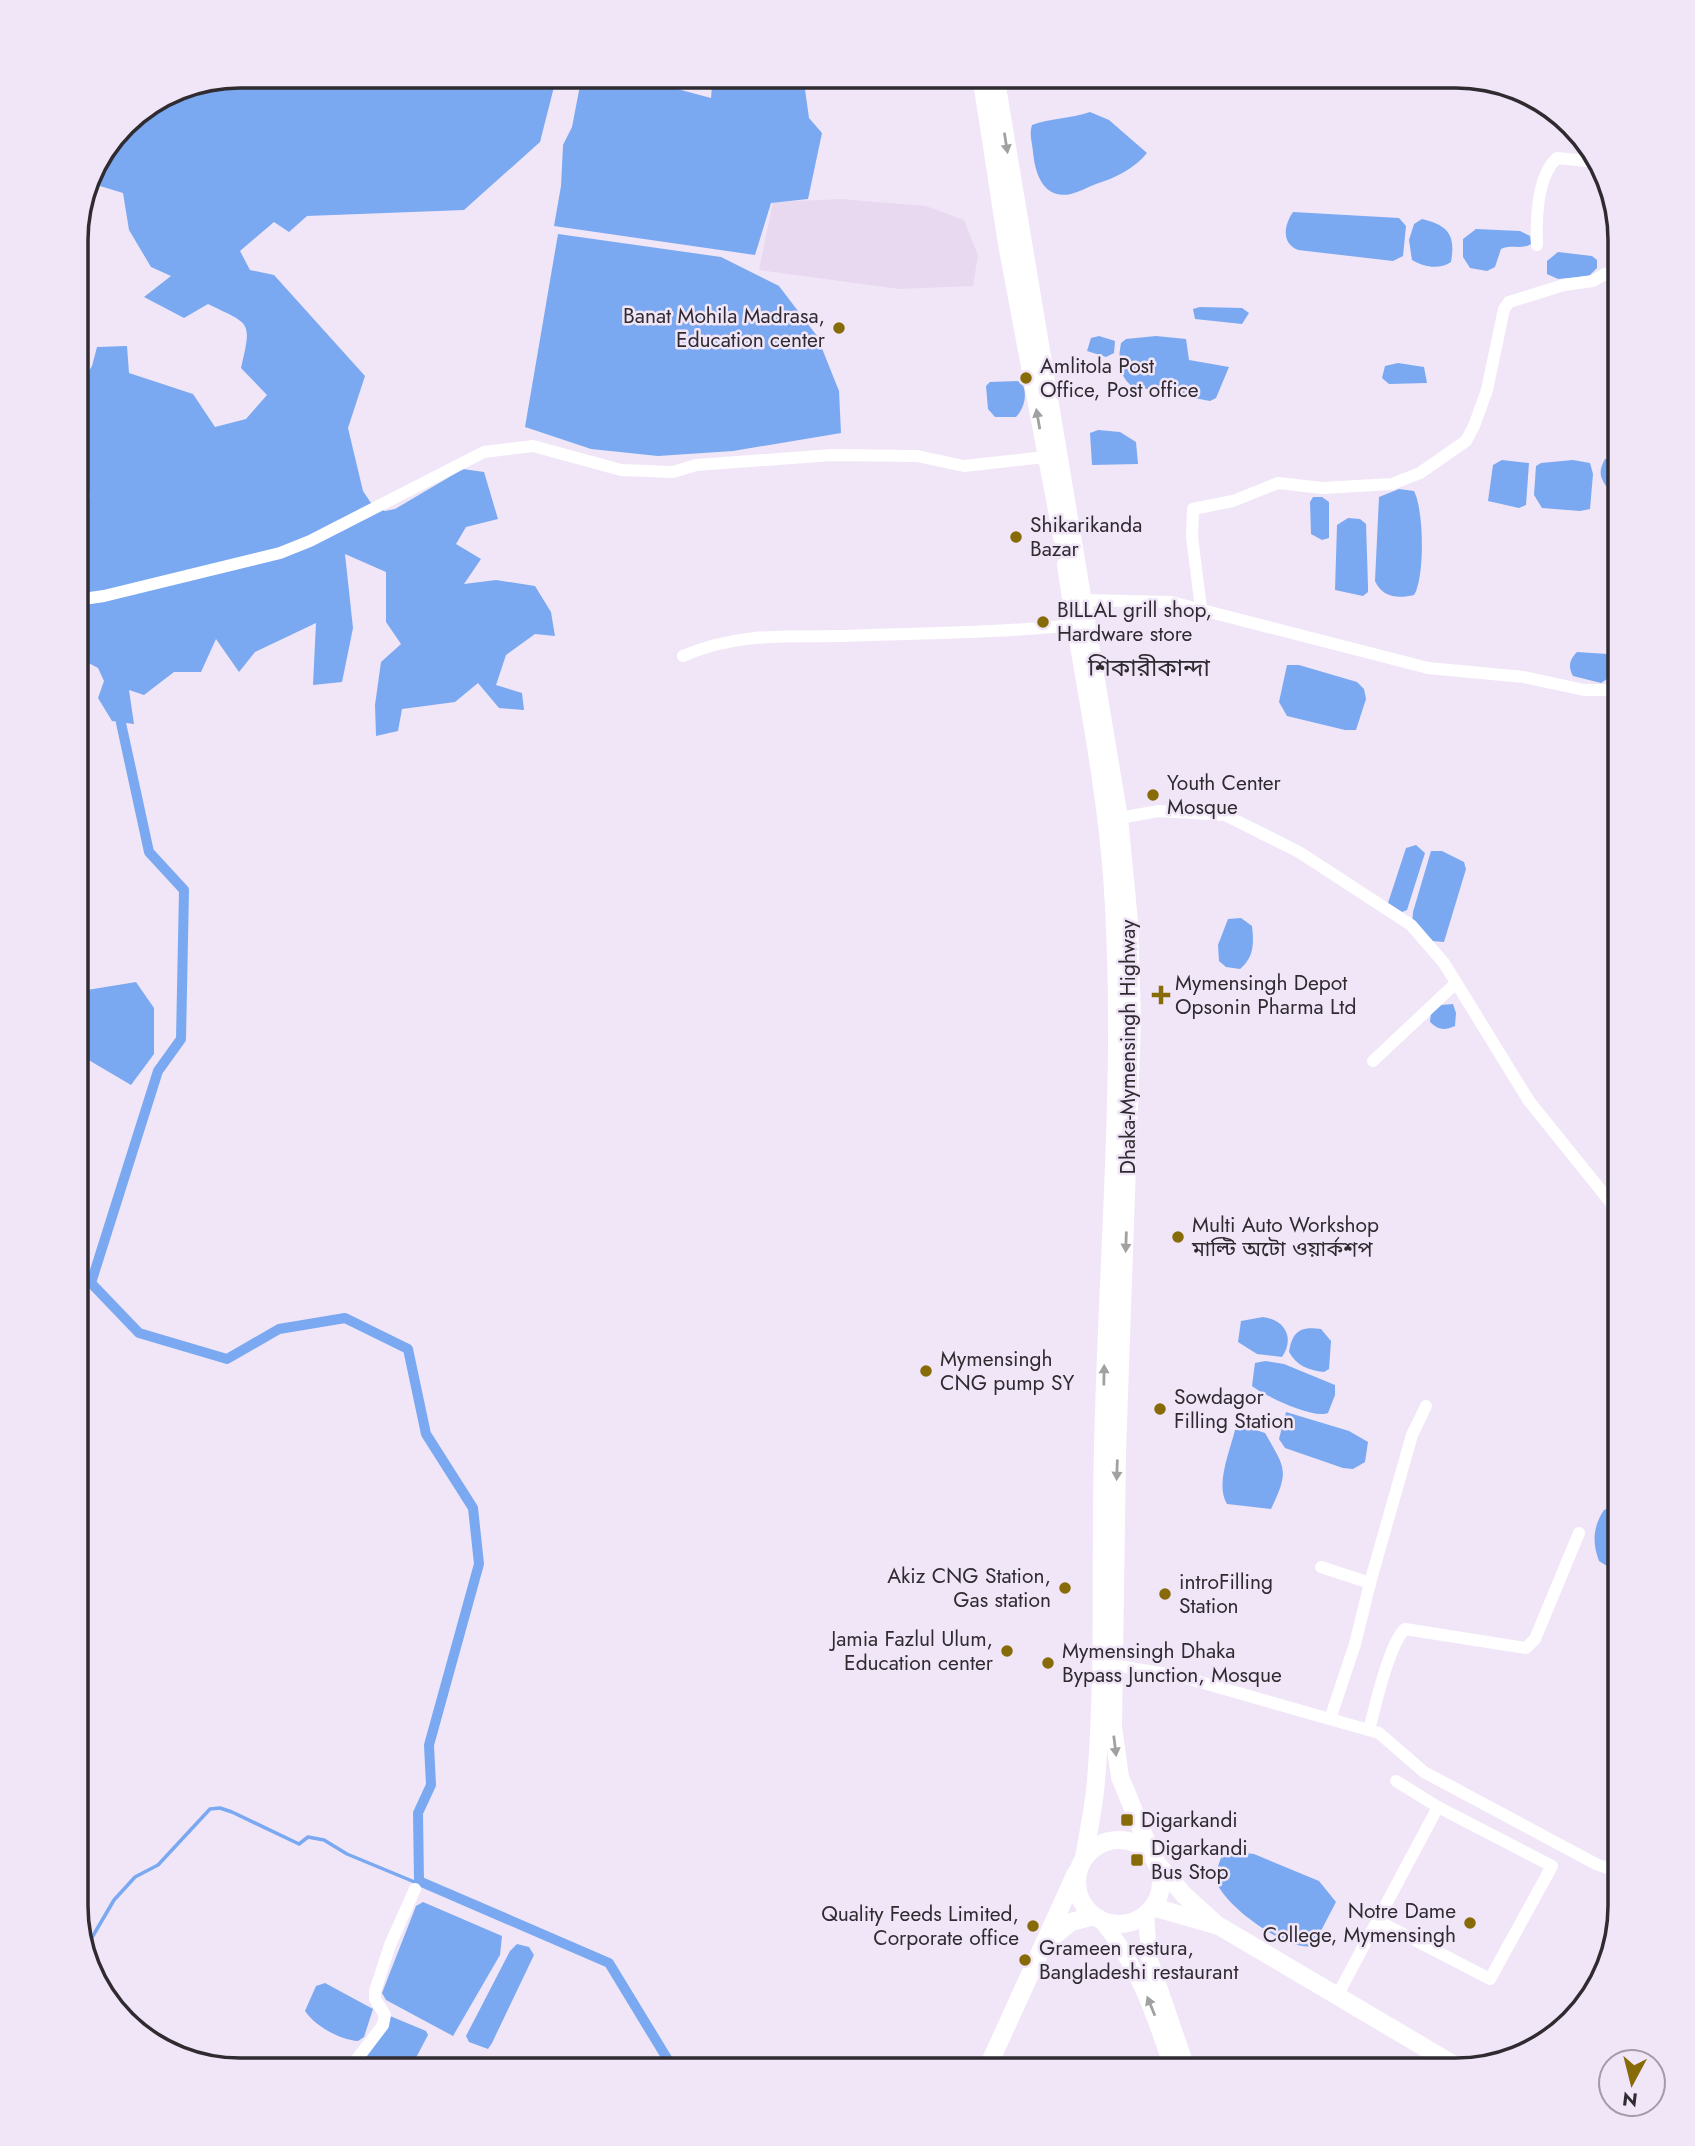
<svg xmlns="http://www.w3.org/2000/svg" width="1695" height="2146" viewBox="0 0 1695 2146" font-family="Jost,'Noto Sans Bengali',sans-serif">
<rect width="100%" height="100%" fill="#f1e6f7"/>
<polygon fill="#e8d9f1" points="841,199 926,206 964,220 978,255 973,286 899,289 759,270 773,202"/>
<g fill="#7aa9f1">
<path d="M240,75H557L540,142L464,210L307,216L289,232L274,222L240,251L250,270L274,275L365,376L348,428L363,491L373,506L385,511L395,509L463,469L484,472L498,519L466,527L456,544L481,559L464,584L496,580L535,586L551,612L555,636L535,634L506,655L496,685L522,693L524,710L499,708L478,683L455,702L402,709L398,731L376,736L375,705L381,662L401,644L386,622V572L345,554L353,628L342,682L313,685L316,623L255,652L239,672L216,639L201,672H174L144,695L129,690L134,724L112,721L98,698L104,681L98,668L83,660V637L76,632V477L81,499L90,497L76,427V392L92,366L97,347L127,346L129,373L193,394L215,427L246,419L267,395L241,368C252,320 251,325 208,304L184,318L144,297L171,276L151,267L129,230L123,193L100,186L85,194C97,149 132,107 176,88C195,80 220,79 240,75Z"/>
<polygon points="582,75 625,75 711,98 713,75 803,75 809,118 822,133 808,199 771,203 755,255 554,226 561,186 563,145 572,127"/>
<path d="M1090,112L1109,120L1147,153C1134,169 1115,178 1096,184C1088,187 1079,192 1071,194C1043,200 1035,173 1033,152C1032,142 1029,134 1032,125C1050,118 1070,119 1090,112Z"/>
<path d="M1293,212L1399,218L1406,226L1403,256L1393,261L1298,250C1281,243 1284,225 1293,212Z"/>
<path d="M1422,219C1447,225 1456,234 1451,262C1439,270 1424,267 1412,260L1409,240L1414,224Z"/>
<path d="M1476,229L1520,231L1530,236L1531,244C1521,250 1511,244 1501,249L1495,267L1487,271L1470,268L1463,257V239Z"/>
<polygon points="558,234 721,257 779,286 817,336 839,391 841,433 733,451 658,456 591,449 525,427"/>
<polygon points="1558,252 1592,256 1597,260 1597,268 1589,276 1558,279 1547,274 1547,261"/>
<polygon points="1200,307 1242,308 1249,313 1242,324 1195,319 1193,309"/>
<polygon points="1099,336 1115,341 1114,353 1106,357 1087,351 1091,338"/>
<path d="M1156,336L1186,339L1189,360L1229,367L1216,398L1210,401L1132,386C1118,375 1118,360 1121,343L1126,339Z"/>
<polygon points="1398,363 1424,367 1427,383 1389,384 1382,378 1385,366"/>
<path d="M1021,381C1028,393 1025,407 1016,417H995L988,409L986,386L990,382Z"/>
<polygon points="1098,430 1120,432 1136,442 1138,464 1092,465 1090,433"/>
<path d="M1605,459H1620V489L1606,486C1599,476 1599,470 1605,459Z"/>
<polygon points="1502,460 1529,463 1526,505 1519,508 1488,501 1493,465"/>
<polygon points="1573,460 1590,463 1593,474 1590,509 1580,511 1542,508 1534,495 1536,466 1541,463"/>
<path d="M1399,489L1414,491C1424,510 1425,577 1414,595C1397,599 1382,597 1375,581L1379,497Z"/>
<polygon points="1313,497 1322,497 1329,502 1329,538 1322,540 1311,534 1310,502"/>
<polygon points="1348,518 1360,519 1366,524 1368,586 1368,592 1363,596 1335,590 1337,525"/>
<path d="M1577,652L1607,654L1618,660L1619,671L1601,683L1573,676C1568,667 1569,660 1577,652Z"/>
<polygon points="1287,665 1299,665 1357,682 1364,689 1366,699 1356,730 1345,730 1287,716 1279,702"/>
<polygon points="1416,845 1425,853 1407,910 1402,912 1388,903 1406,848"/>
<polygon points="1431,851 1442,851 1464,862 1466,869 1444,942 1432,941 1412,925 1413,912"/>
<path d="M1241,918L1252,926C1254,944 1254,957 1240,969L1226,967L1219,961L1218,945L1228,919Z"/>
<polygon points="136,982 154,1008 154,1054 131,1085 75,1052 75,992"/>
<path d="M1453,1004L1456,1013L1455,1026C1444,1031 1438,1030 1430,1022L1431,1013L1441,1005Z"/>
<path d="M1263,1317C1285,1320 1295,1338 1282,1357L1257,1354L1238,1342L1241,1321Z"/>
<path d="M1321,1329L1331,1341L1329,1369L1324,1372C1308,1370 1297,1366 1289,1352C1292,1332 1300,1326 1321,1329Z"/>
<path d="M1265,1361L1284,1364L1335,1385V1395L1328,1413C1313,1419 1265,1396 1252,1386L1255,1363Z"/>
<polygon points="1286,1412 1349,1431 1368,1442 1365,1462 1353,1469 1343,1468 1285,1448 1279,1439"/>
<path d="M1250,1428L1265,1433C1285,1468 1290,1470 1271,1509L1227,1504C1215,1485 1230,1451 1235,1430Z"/>
<path d="M1620,1504V1566L1610,1568L1599,1561C1592,1543 1593,1526 1604,1510Z"/>
<path d="M1237,1852L1254,1854L1319,1881L1336,1902L1313,1946C1288,1952 1228,1908 1218,1885C1214,1875 1218,1866 1221,1858Z"/>
<polygon points="423,1902 502,1936 500,1955 453,2036 386,2000 382,1993 416,1906"/>
<polygon points="517,1944 529,1947 534,1955 492,2043 488,2049 469,2042 466,2036 510,1951"/>
<path d="M325,1983L373,2009L364,2037L358,2041C340,2040 315,2026 305,2011L316,1986Z"/>
<polygon points="390,2016 426,2031 428,2035 409,2071 356,2071"/>
</g>
<g fill="none" stroke-linecap="round" stroke-linejoin="round">
<polyline stroke="#7aa9f1" stroke-width="3.5" points="87,1946 114,1900 135,1877 158,1865 210,1809 220,1808 232,1812 299,1844 308,1837 324,1840 347,1854 417,1883 419,1881"/>
<polyline stroke="#7aa9f1" stroke-width="10" points="121,723 149,852 184,890 181,1039 158,1071 91,1283 139,1333 227,1359 279,1329 345,1318 408,1349 426,1434 473,1508 479,1564 429,1745 431,1785 418,1813 419,1881 609,1963 668,2060 686,2071"/>
<g stroke="#fff" stroke-width="12">
<path d="M1537,245C1536,219 1537,176 1557,158L1596,162"/>
<polyline points="76,600 104,596 280,553 310,541 484,452 533,446 621,470 673,472 696,465 832,455 917,456 964,466 1054,456"/>
<polyline points="1084,600 1171,602 1428,668 1524,677 1584,690 1620,690"/>
<polyline points="1201,608 1192,537 1193,509 1233,501 1278,483 1322,488 1392,484 1420,473 1466,441 1474,426 1487,390 1504,309 1509,302 1564,285 1593,281 1605,274 1620,273"/>
<path d="M683,656C738,632 787,637 845,636C922,633 998,633 1075,625"/>
<polyline points="1119,818 1159,811 1225,815 1299,852 1411,925 1444,963 1529,1101 1620,1214"/>
<polyline points="1373,1061 1456,983"/>
<polyline points="1321,1567 1370,1583 1355,1644 1330,1719"/>
<polyline points="1370,1583 1412,1435 1426,1406"/>
<polyline points="1112,1665 1179,1676 1379,1733 1424,1772 1596,1864 1620,1873"/>
<path d="M1369,1730C1375,1707 1389,1644 1405,1629L1526,1648L1535,1639L1579,1533"/>
<polyline points="1378,1921 1490,1979 1552,1866 1438,1807"/>
<polyline points="1337,1996 1438,1807 1396,1781"/>
<polyline points="348,2071 383,2025 385,2015 375,1999 375,1991 390,1945 415,1889"/>
</g>
<g stroke="#fff" stroke-width="16">
<polyline points="1146,1914 1149,1957 1188,2071"/>
<path d="M1100,1919C1138,1964 1155,2016 1173,2071"/>
</g>
<g stroke="#fff" stroke-width="18">
<polyline points="981,75 1007,244 1062,537"/>
<polyline points="995,75 1119,818 1129,921 1132,1020 1117,1453 1113,1727 1120,1777 1152,1855"/>
<path d="M1066,565C1081,668 1104,771 1112,875C1126,1066 1107,1257 1103,1448C1100,1559 1105,1671 1096,1781C1094,1807 1088,1833 1084,1858"/>
<circle cx="1119" cy="1882" r="42"/>
<polyline points="1160,1867 1184,1895 1216,1924"/>
<polyline points="1153,1907 1219,1926 1461,2069"/>
<polyline points="1049,1940 1071,1922 1094,1916"/>
<polyline points="986,2071 1076,1873"/>
</g>
</g>
<defs><path id="oneway-solid" d="M-6-.8H1V-3.2L6.5 0L1 3.2V.8H-6Z" transform="scale(1.75)"/></defs>
<g fill="#a1a0a2">
<use href="#oneway-solid" transform="translate(1006 143) rotate(81)"/>
<use href="#oneway-solid" transform="translate(1038 419) rotate(-100)"/>
<use href="#oneway-solid" transform="translate(1126 1242) rotate(92)"/>
<use href="#oneway-solid" transform="translate(1104 1375) rotate(-89)"/>
<use href="#oneway-solid" transform="translate(1117 1470) rotate(92)"/>
<use href="#oneway-solid" transform="translate(1115 1746) rotate(83)"/>
<use href="#oneway-solid" transform="translate(1151 2006) rotate(-112)"/>
</g>
<g fill="#886b09" stroke="#f1e6f7" stroke-width="2.5">
<circle cx="839" cy="328" r="7"/>
<circle cx="1026" cy="378" r="7"/>
<circle cx="1016" cy="537" r="7"/>
<circle cx="1043" cy="622" r="7"/>
<circle cx="1153" cy="795" r="7"/>
<path d="M1157.5 984.5h7v7h7v7h-7v7h-7v-7h-7v-7h7z"/>
<circle cx="1178" cy="1237" r="7"/>
<circle cx="926" cy="1371" r="7"/>
<circle cx="1160" cy="1409" r="7"/>
<circle cx="1065" cy="1588" r="7"/>
<circle cx="1165" cy="1594" r="7"/>
<circle cx="1007" cy="1651" r="7"/>
<circle cx="1048" cy="1663" r="7"/>
<rect x="1120" y="1813" width="14" height="14" rx="3.5"/>
<rect x="1130" y="1853" width="14" height="14" rx="3.5"/>
<circle cx="1470" cy="1923" r="7"/>
<circle cx="1033" cy="1926" r="7"/>
<circle cx="1025" cy="1960" r="7"/>
</g>
<g text-anchor="middle" stroke-width="5" stroke-linejoin="round" paint-order="stroke">
<g font-size="21" fill="#2f2b31" stroke="#f1e6f7" text-anchor="start">
<text x="825" y="323" text-anchor="end">Banat Mohila Madrasa,<tspan x="825" dy="24">Education center</tspan></text>
<text x="1040" y="373">Amlitola Post<tspan x="1040" dy="24">Office, Post office</tspan></text>
<text x="1030" y="532">Shikarikanda<tspan x="1030" dy="24">Bazar</tspan></text>
<text x="1057" y="617">BILLAL grill shop,<tspan x="1057" dy="24">Hardware store</tspan></text>
<text x="1167" y="790">Youth Center<tspan x="1167" dy="24">Mosque</tspan></text>
<text x="1175" y="990">Mymensingh Depot<tspan x="1175" dy="24">Opsonin Pharma Ltd</tspan></text>
<text x="1192" y="1232">Multi Auto Workshop<tspan x="1192" dy="24">মাল্টি অটো ওয়ার্কশপ</tspan></text>
<text x="940" y="1366">Mymensingh<tspan x="940" dy="24">CNG pump SY</tspan></text>
<text x="1174" y="1404">Sowdagor<tspan x="1174" dy="24">Filling Station</tspan></text>
<text x="1051" y="1583" text-anchor="end">Akiz CNG Station,<tspan x="1051" dy="24">Gas station</tspan></text>
<text x="1179" y="1589">introFilling<tspan x="1179" dy="24">Station</tspan></text>
<text x="993" y="1646" text-anchor="end">Jamia Fazlul Ulum,<tspan x="993" dy="24">Education center</tspan></text>
<text x="1062" y="1658">Mymensingh Dhaka<tspan x="1062" dy="24">Bypass Junction, Mosque</tspan></text>
<text x="1141" y="1827">Digarkandi</text>
<text x="1151" y="1855">Digarkandi<tspan x="1151" dy="24">Bus Stop</tspan></text>
<text x="1456" y="1918" text-anchor="end">Notre Dame<tspan x="1456" dy="24">College, Mymensingh</tspan></text>
<text x="1019" y="1921" text-anchor="end">Quality Feeds Limited,<tspan x="1019" dy="24">Corporate office</tspan></text>
<text x="1039" y="1955">Grameen restura,<tspan x="1039" dy="24">Bangladeshi restaurant</tspan></text>
</g>
<g font-size="21" fill="#2f2b31" stroke="#f1e6f7">
<text transform="translate(1128 1047) rotate(-90)" y="7">Dhaka-Mymensingh Highway</text>
</g>
<g font-size="24" fill="#2f2b31" stroke="#f1e6f7">
<text x="1149" y="676">শিকারীকান্দা</text>
</g>
</g>
<path d="M0 0H1695V2146H0ZM240 88H1456A152 152 0 0 1 1608 240V1906A152 152 0 0 1 1456 2058H240A152 152 0 0 1 88 1906V240A152 152 0 0 1 240 88Z" fill="#f1e6f7" fill-rule="evenodd"/>
<path fill="none" stroke="#2f2b31" stroke-width="3.5" d="M240 88H1456A152 152 0 0 1 1608 240V1906A152 152 0 0 1 1456 2058H240A152 152 0 0 1 88 1906V240A152 152 0 0 1 240 88Z"/>
<g transform="translate(1632 2083) rotate(187)"><circle r="33" fill="#f1e6f7" stroke="#a39ba8" stroke-width="2"/>
<path d="M0-5L12 26L0 18L-12 26Z" fill="#886b09"/>
<text y="-10" font-size="19" font-weight="bold" text-anchor="middle" fill="#2f2b31">N</text>
</g>
</svg>
